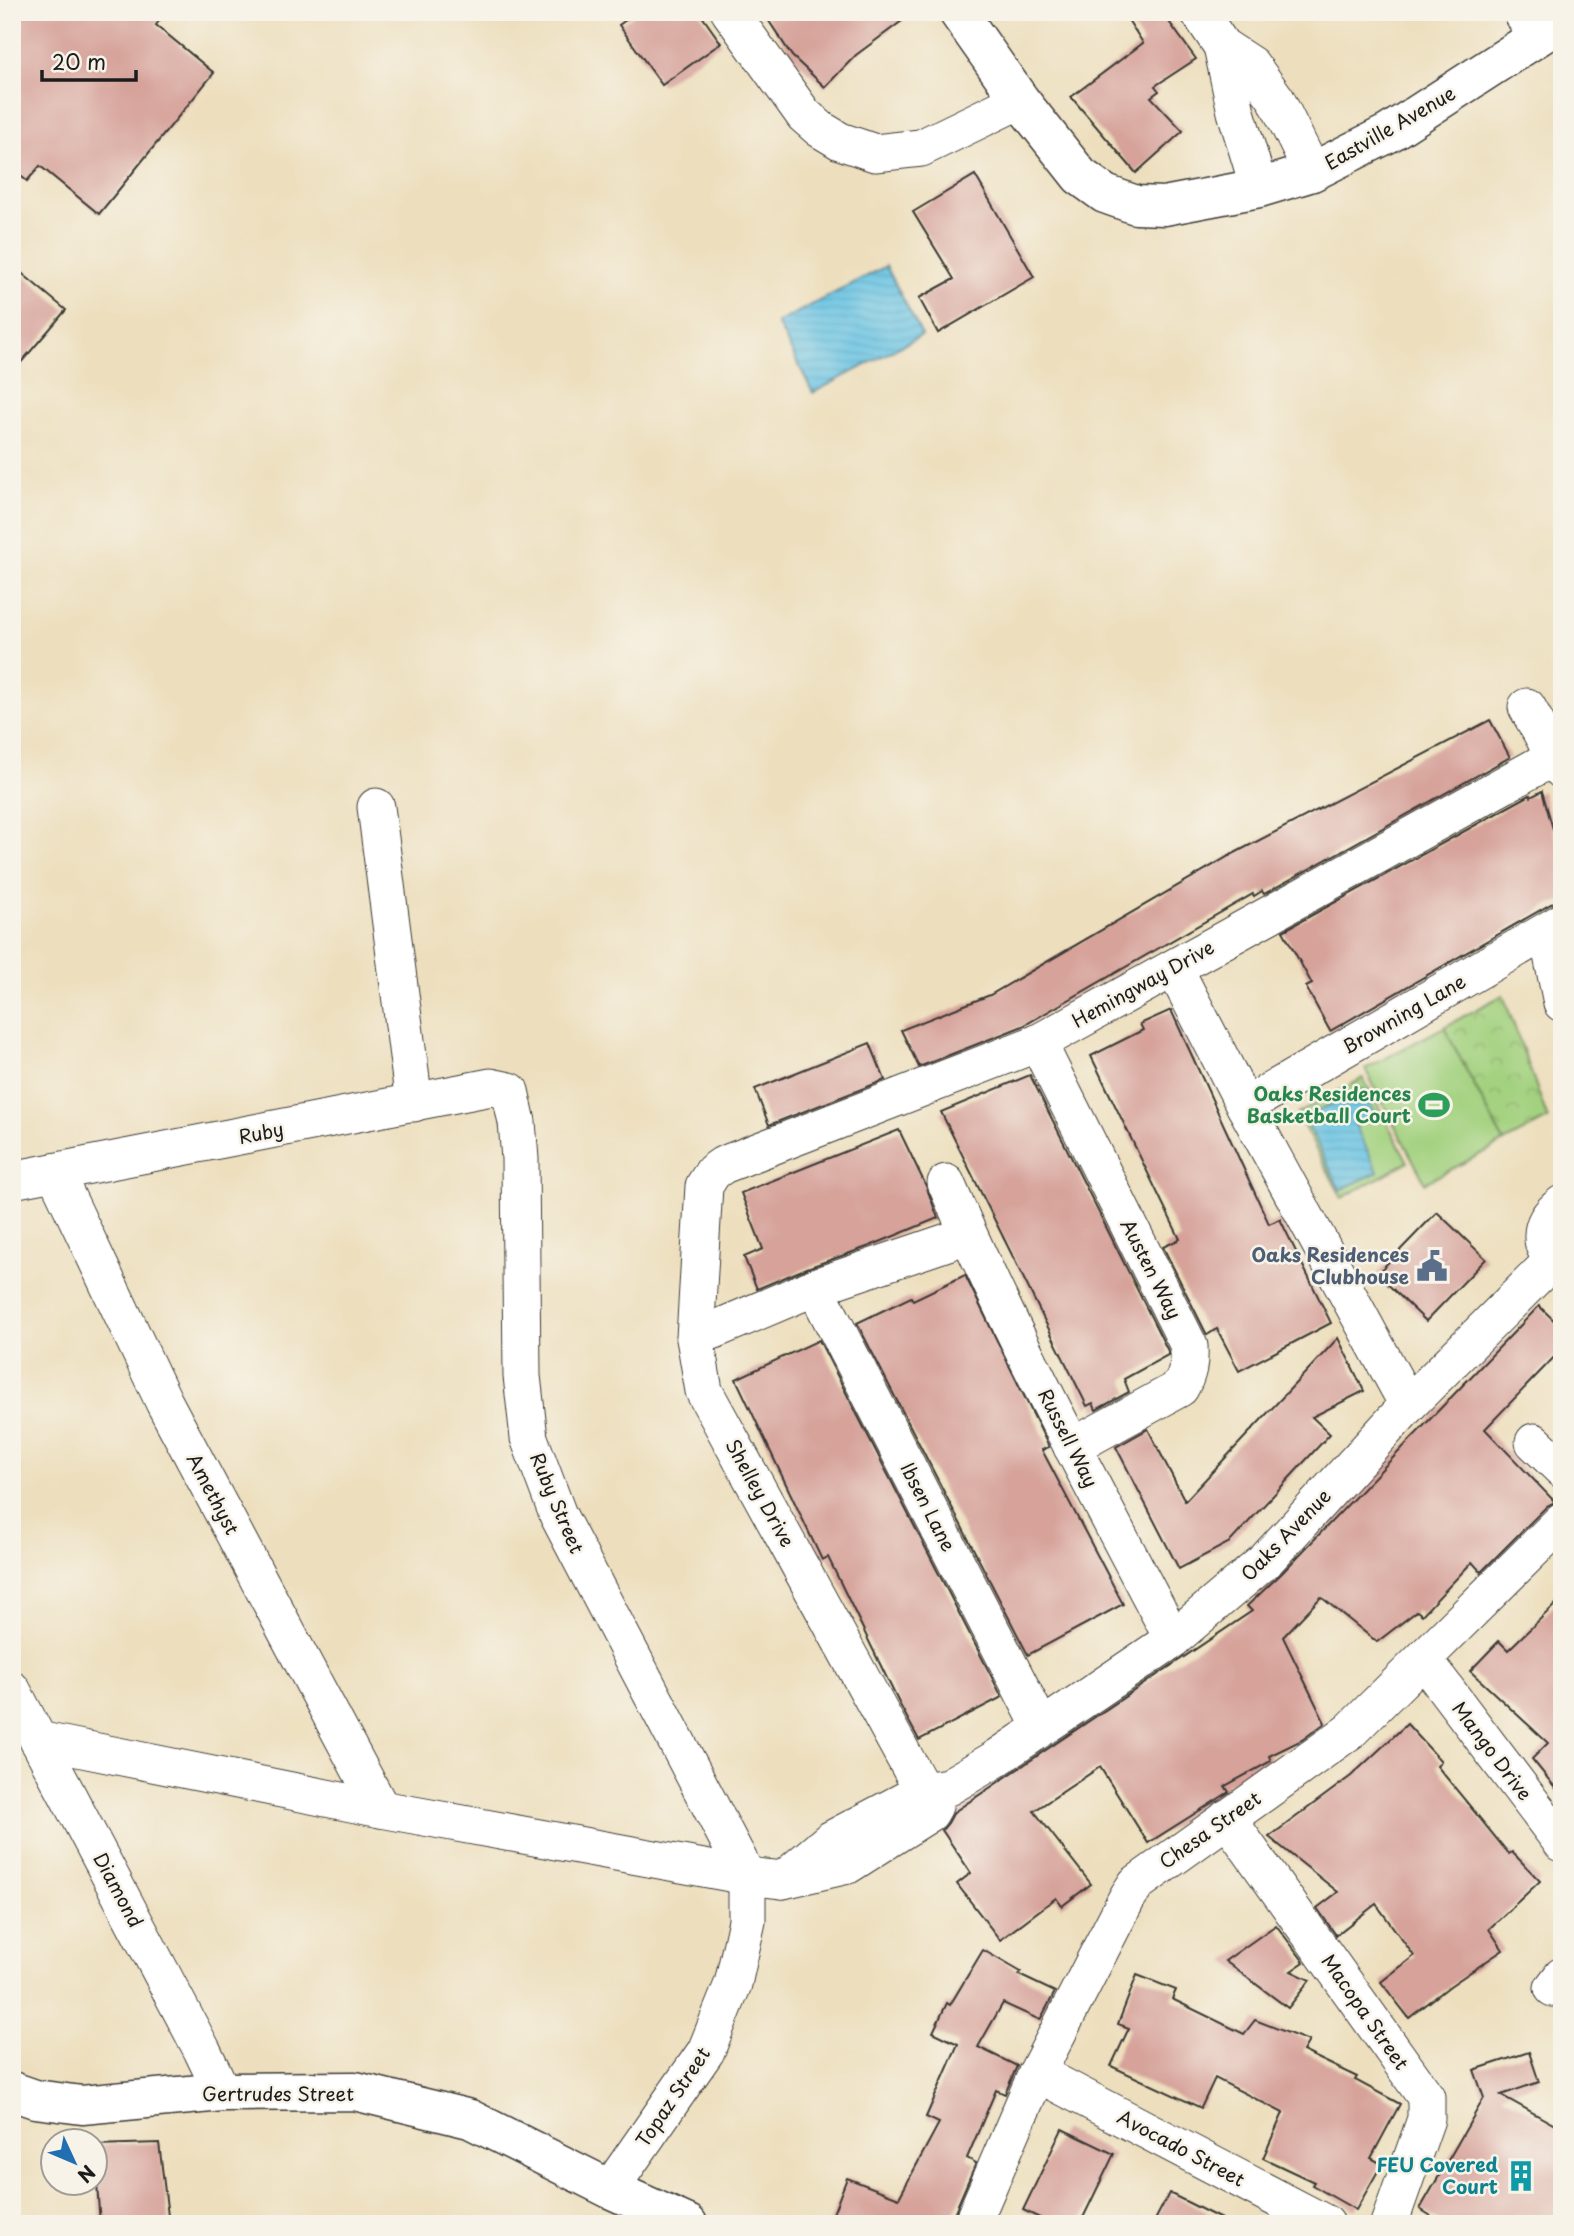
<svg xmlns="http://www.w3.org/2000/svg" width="1574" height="2236" viewBox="0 0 1574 2236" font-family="'Playpen Sans',sans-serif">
<defs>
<pattern id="park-crowns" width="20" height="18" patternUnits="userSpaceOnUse" patternTransform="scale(1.75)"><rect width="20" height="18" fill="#a3d17f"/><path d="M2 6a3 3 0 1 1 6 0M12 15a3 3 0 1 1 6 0" fill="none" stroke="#8cb36d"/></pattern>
<pattern id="water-rules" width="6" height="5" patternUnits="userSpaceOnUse" patternTransform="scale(1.75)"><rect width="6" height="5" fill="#66c3e4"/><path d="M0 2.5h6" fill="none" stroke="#58a7c3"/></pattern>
</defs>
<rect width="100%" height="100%" fill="#f7f3e8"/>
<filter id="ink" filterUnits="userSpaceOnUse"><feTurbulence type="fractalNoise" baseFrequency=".0143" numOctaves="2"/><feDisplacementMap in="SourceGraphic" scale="14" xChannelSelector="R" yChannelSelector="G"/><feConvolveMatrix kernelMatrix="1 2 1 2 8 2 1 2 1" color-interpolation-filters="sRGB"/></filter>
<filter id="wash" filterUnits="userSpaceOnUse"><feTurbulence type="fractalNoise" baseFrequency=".00686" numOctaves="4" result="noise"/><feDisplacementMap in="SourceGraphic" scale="28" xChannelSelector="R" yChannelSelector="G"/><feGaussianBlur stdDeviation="1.57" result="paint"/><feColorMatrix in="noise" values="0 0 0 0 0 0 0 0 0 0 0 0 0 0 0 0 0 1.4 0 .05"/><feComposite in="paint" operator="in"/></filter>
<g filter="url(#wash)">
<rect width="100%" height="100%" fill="#eddfbe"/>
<g fill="#a3d17f" stroke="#60764e" stroke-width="2">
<polygon points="1444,1027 1504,1142 1425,1183 1365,1069"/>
<polygon points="1363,1078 1408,1162 1342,1198 1297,1114"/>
</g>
<polygon fill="url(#park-crowns)" stroke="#60764e" stroke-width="2" points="1503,995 1548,1119 1504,1142 1444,1027"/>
<g fill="url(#water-rules)" stroke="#417080" stroke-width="2">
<polygon points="886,266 922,335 813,393 777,323"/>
<polygon points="1363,1089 1375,1115 1355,1125 1378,1172 1340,1190 1304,1117"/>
</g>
<g id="blocks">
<g fill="#d6a29a">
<polygon points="12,12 166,12 156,25 214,73 99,214 40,166 27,181 12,169"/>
<polygon points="637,12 699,12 721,43 662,85 619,25"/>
<polygon points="763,12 914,12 856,55 825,87 792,56"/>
<polygon points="1123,12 1162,12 1196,59 1155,86 1159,91 1151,97 1183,131 1136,173 1071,97 1143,43"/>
<polygon points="975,175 1034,277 938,333 919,298 954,279 913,212"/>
<polygon points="12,265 66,310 12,373"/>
<polygon points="1490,720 1510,757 1264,894 1262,891 1254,896 1253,894 1023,1026 919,1067 901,1030 990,995 1229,856"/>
<polygon points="1542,791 1562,860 1562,901 1551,904 1330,1031 1306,987 1312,984 1283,931 1530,795 1531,797"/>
<polygon points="1171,1010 1269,1224 1280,1219 1331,1323 1239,1371 1217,1329 1207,1335 1163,1247 1180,1239 1091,1056 1143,1030 1140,1024"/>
<polygon points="870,1043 885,1080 769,1125 755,1089"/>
<polygon points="1030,1075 1168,1351 1168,1355 1124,1379 1129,1392 1096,1410 1093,1403 1087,1406 941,1112"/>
<polygon points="899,1130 926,1186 938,1218 870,1246 807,1268 757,1289 744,1257 763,1249 741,1193"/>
<polygon points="1437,1212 1486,1259 1426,1321 1377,1274"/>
<polygon points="965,1275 1049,1447 1042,1450 1123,1604 1028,1655 857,1323 911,1297 913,1300"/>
<polygon points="1539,1306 1562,1328 1562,1349 1485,1429 1555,1502 1547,1506 1481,1572 1472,1562 1422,1615 1417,1611 1377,1642 1321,1597 1283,1637 1325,1723 1302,1740 1269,1756 1271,1761 1225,1786 1229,1792 1148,1843 1100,1767 1034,1811 1091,1884 1062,1906 1056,1898 1000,1940 957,1884 971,1873 942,1830 948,1823 954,1812 1252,1611 1247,1606 1281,1574"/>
<polygon points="1338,1338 1364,1391 1312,1417 1330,1434 1230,1542 1179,1569 1116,1447 1148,1429 1185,1501"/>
<polygon points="819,1340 1002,1697 919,1740 899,1703 828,1557 822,1560 736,1379"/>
<polygon points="1562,1598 1562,1796 1532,1759 1548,1743 1470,1671 1499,1641 1508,1650"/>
<polygon points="1407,1724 1441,1761 1437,1766 1509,1854 1512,1852 1540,1881 1489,1929 1503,1950 1450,1986 1409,2018 1381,1982 1414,1956 1376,1904 1336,1935 1317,1908 1338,1892 1269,1837 1351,1776"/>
<polygon points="1276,1925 1304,1962 1291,1971 1310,1980 1288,2008 1225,1961"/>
<polygon points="983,1950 1021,1972 1019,1975 1055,1992 1040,2020 1003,2003 978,2047 1017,2066 1005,2094 996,2090 967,2158 976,2163 953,2216 951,2224 829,2224 847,2178 899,2198 939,2123 926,2117 958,2044 933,2032 947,2003 950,2005"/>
<polygon points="1137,1975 1176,1990 1172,1999 1244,2034 1255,2020 1309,2041 1303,2051 1357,2077 1355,2080 1400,2104 1371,2158 1382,2164 1356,2210 1312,2185 1314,2182 1263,2158 1283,2113 1215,2078 1201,2108 1111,2066 1129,2028 1118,2024"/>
<polygon points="1529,2052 1539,2082 1501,2095 1562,2129 1562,2224 1444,2224 1420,2209 1484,2098 1474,2070"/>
<polygon points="1062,2129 1114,2154 1080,2224 1052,2224 1023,2210"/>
<polygon points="159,2143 169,2224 100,2224 94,2145"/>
<polygon points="1169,2193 1231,2224 1153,2224"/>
</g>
</g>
</g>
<g filter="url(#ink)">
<use href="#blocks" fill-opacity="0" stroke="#3b3934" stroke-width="2"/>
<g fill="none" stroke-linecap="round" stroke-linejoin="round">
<defs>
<g id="street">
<polyline points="730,12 804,115 820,129 840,141 875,153 921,148 1020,100"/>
<polyline points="1199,12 1222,46 1251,65 1276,99 1312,172"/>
<polyline points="1522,12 1536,38"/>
<polyline points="1222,46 1236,112 1259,188"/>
<polyline points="1527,707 1562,770"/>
<polyline points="376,807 414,1103"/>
<polyline points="1547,931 1562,1003"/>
<polyline points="1174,968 1245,1106 1408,1405"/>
<path d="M1038,1043L1189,1346C1190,1363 1188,1374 1180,1388L1072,1447"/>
<polyline points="1245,1106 1562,922"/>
<polyline points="55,1172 164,1402 381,1809"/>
<polyline points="12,1180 491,1087 510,1091 517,1122 520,1159 522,1376 529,1438 558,1515 747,1876 747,1921 733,1984 706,2051 610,2189"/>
<path d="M946,1183C1013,1339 1094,1489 1173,1639"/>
<path d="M1562,1204C1537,1223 1536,1249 1562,1267"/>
<polyline points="815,1287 1041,1727"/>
<polyline points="695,1338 815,1287 968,1235"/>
<polyline points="1534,1442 1562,1469"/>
<polyline points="1423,1659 1562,1843"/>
<polyline points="12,1690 202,2050 222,2092"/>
<polyline points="38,1740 381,1809 747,1876 783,1880 848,1865 930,1813 934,1806"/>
<polyline points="923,1791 704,1391 695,1338 704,1186 713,1172 723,1165 1038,1043 1554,757"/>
<polyline points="1227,1818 1426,2097 1426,2119 1389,2224"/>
<polyline points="783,1880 830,1840 923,1791 948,1787 994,1760 1173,1639 1266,1560 1408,1405 1552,1261"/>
<polyline points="1553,1988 1562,1976"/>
<polyline points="1037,2073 1326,2224"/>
<polyline points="972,2224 1037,2073 1127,1898 1136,1884 1350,1731 1562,1521"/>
</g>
<g id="secondary">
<polyline points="958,12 1020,100 1080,176 1105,194 1136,205 1164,206 1259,188 1312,172 1389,133 1562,21"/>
<polyline points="12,2091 35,2099 82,2105 222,2092 355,2091 470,2119 610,2189 688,2224"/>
</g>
</defs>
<use href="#street" stroke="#3b3934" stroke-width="39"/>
<use href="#secondary" stroke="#3b3934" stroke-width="41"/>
<use href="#street" stroke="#fff" stroke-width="37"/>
<use href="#secondary" stroke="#fff" stroke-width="38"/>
</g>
</g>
<defs>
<symbol id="stadium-bare" viewBox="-9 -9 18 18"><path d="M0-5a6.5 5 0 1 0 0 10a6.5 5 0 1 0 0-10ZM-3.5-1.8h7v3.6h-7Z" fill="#2e9e5b" stroke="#f7f3e8" stroke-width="2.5" paint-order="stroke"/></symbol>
<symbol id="civic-bare" viewBox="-9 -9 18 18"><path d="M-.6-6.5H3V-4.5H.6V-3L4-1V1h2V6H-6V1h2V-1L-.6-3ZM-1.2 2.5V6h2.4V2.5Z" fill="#5c6f8a" stroke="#f7f3e8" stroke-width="2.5" paint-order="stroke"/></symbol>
<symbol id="building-bare" viewBox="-9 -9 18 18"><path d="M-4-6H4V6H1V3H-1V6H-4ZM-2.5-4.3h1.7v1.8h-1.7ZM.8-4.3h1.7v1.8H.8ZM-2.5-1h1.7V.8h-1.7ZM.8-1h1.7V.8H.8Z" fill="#0f9aa8" stroke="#f7f3e8" stroke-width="2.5" paint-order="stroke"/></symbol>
</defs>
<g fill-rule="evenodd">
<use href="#stadium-bare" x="1412" y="1083" width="44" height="44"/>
<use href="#civic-bare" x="1410" y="1244" width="44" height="44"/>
<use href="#building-bare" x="1499" y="2154" width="44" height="44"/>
</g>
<g text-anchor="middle" stroke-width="5" stroke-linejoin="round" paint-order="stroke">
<g font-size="19" fill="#1c1c1c" stroke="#f7f3e8">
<text transform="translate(1390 128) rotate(-30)" y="7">Eastville Avenue</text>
<text transform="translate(1143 984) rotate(-29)" y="7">Hemingway Drive</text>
<text transform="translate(1404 1014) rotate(-30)" y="7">Browning Lane</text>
<text transform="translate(261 1133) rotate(-11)" y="7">Ruby</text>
<text transform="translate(1151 1269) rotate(63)" y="7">Austen Way</text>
<text transform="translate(1068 1438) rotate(63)" y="7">Russell Way</text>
<text transform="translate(760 1493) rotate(61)" y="7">Shelley Drive</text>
<text transform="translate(213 1494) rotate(62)" y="7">Amethyst</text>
<text transform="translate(557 1503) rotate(67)" y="7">Ruby Street</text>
<text transform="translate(928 1507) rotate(63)" y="7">Ibsen Lane</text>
<text transform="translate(1286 1535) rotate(-46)" y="7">Oaks Avenue</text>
<text transform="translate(1492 1751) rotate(53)" y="7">Mango Drive</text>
<text transform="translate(1210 1830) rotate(-35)" y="7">Chesa Street</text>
<text transform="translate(118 1890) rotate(62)" y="7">Diamond</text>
<text transform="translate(1365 2012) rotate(55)" y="7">Macopa Street</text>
<text x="278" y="2101">Gertrudes Street</text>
<text transform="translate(673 2097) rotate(-56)" y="7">Topaz Street</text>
<text transform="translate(1181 2148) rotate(28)" y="7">Avocado Street</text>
</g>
<g font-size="19" font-weight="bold" fill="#27864d" stroke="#f7f3e8" text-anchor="end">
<text x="1411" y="1101">Oaks Residences<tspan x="1411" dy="22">Basketball Court</tspan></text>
</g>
<g font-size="19" font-weight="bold" fill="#4e5e75" stroke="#f7f3e8" text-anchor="end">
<text x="1409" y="1262">Oaks Residences<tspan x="1409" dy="22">Clubhouse</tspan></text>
</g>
<g font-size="19" font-weight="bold" fill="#0d838f" stroke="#f7f3e8" text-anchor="end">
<text x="1498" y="2172">FEU Covered<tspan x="1498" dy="22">Court</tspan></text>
</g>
</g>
<rect width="1574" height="2236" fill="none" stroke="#f7f3e8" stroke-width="42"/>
<g transform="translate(74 2162) rotate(134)"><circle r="33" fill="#f7f3e8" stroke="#9f9d96" stroke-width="2"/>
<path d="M0-5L12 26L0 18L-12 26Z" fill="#1f6fb2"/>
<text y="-10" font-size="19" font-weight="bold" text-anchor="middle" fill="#1c1c1c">N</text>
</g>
<path d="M42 70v10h94v-10" fill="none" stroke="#1c1c1c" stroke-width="3.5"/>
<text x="52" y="70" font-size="21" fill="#1c1c1c" stroke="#f7f3e8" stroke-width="5" paint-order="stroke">20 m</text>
</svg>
